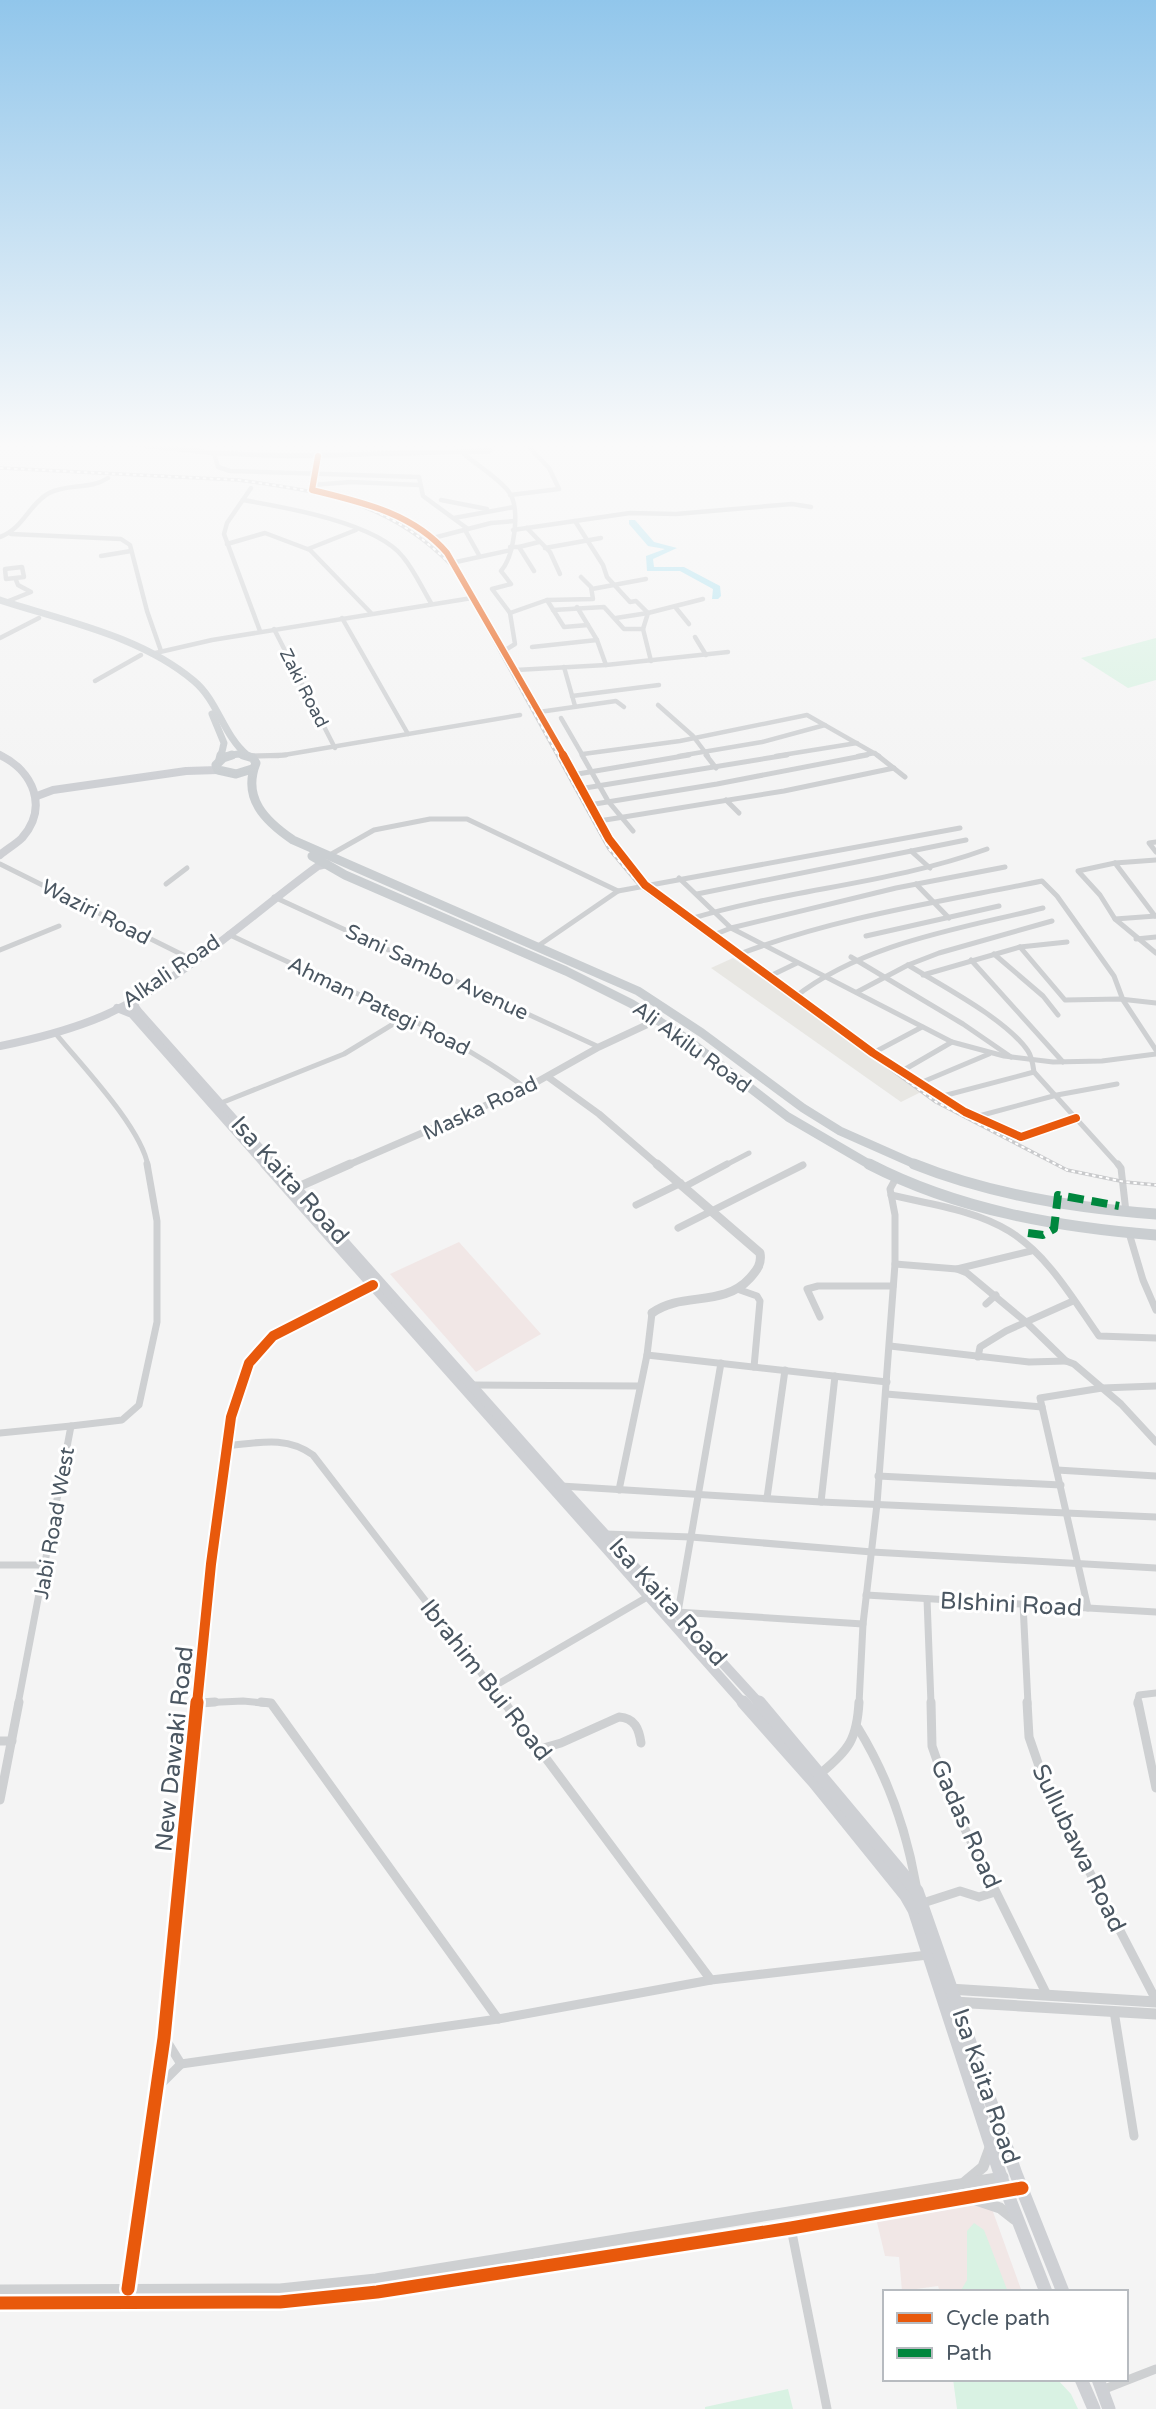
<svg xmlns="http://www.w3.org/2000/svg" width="1156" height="2409" viewBox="0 0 1156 2409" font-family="'Varela Round',sans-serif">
<rect width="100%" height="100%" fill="#f4f4f4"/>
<polygon fill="#e8e7e3" points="733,958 923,1091 901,1102 711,968"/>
<g fill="#f1e7e6">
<polygon points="459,1242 541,1334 476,1372 390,1274"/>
<polygon points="978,2197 992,2209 1022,2292 940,2292 938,2286 902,2291 899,2257 885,2256 875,2214"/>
</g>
<g fill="#d9f2e3">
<polygon points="1156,638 1156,680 1128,688 1081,658"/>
<polygon points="974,2223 984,2230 1008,2292 960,2292 967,2280 967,2231"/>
<polygon points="953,2379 1057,2379 1071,2394 1078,2409 957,2409"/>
<polygon points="788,2389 793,2409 705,2409 705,2407"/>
</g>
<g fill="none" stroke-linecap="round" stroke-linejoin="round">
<polygon fill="#aee2f0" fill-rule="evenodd" points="629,520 635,520 654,542 677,548 653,559 654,567 684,567 720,586 721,596 718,599 712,599 713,589 680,571 647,571 646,556 665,549 648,546 629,524"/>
<g stroke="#ced0d2" stroke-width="4.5">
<polyline points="214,453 218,467 230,471 419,477 423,496 468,529"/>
<path d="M463,453C475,464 500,479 509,492C521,509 514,556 501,571L511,584L492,589L510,613L515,644L504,651"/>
<path d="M318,456L312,490C361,502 413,513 447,553L564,756"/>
<polyline points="312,485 351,482 420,485"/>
<polyline points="251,488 227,523 224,534 260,631"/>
<polyline points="510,495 559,489 549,468 525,443"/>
<path d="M243,500C284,507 377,523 403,557C414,570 422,588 431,603"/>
<polyline points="441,500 487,509"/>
<polyline points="454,518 514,507"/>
<polyline points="575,521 603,565 607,577 630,602 636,601 648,613 616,618"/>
<polyline points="527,528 550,552 560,574"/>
<polyline points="465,530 479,555"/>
<polyline points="513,530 630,513 676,514 792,504 811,507"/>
<polyline points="11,534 121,539 130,545 147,611 161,651"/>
<path d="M0,537C23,529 29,504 49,493C68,483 90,490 108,478"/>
<polyline points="433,538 491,523 515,521"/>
<polyline points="227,544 265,533 310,550 371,613"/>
<polyline points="510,547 519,547 534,571"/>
<polyline points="519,547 539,542"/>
<polyline points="545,548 601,538"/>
<polyline points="308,549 356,530"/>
<polyline points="101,556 131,551"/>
<polyline points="456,562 511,550"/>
<polygon points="22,567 24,577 6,579 5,569"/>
<polyline points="592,589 646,579"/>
<polyline points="547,600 564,627 588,625"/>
<polyline points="6,602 31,592 18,585 16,580"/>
<polyline points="577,607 597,640 606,665"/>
<polyline points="676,608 689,624"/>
<polyline points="553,610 604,607 624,629 643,629 651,661"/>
<polyline points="510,613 547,600 593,599 591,587 581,577"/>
<polyline points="342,618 408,734"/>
<polyline points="274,629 335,748"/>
<polyline points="643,629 648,613 703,599"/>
<polyline points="695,637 706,655"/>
<polyline points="0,638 39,618"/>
<polyline points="532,647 597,640"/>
<polyline points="151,654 212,640 472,598"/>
<polyline points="564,667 575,706"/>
<polyline points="516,670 606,665 728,652"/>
<polyline points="95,681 141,655"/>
<polyline points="572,696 659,685"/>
<polyline points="658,705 693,736 708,756"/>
<polyline points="539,712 616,701 624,707"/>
<polyline points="561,718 583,756"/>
<polyline points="583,754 680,741 807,715 879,756"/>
<polyline points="250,756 278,756 520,715"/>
<polyline points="679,756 762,742 825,725"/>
<polyline points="776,756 857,743"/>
<polyline points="858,756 875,753"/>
</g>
<g stroke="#ced0d2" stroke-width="5">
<polyline points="563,755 609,839 645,885 873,1053 965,1112 1021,1137 1076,1118"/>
<polyline points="582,755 608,801 633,831"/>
<polyline points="706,755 716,768"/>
<polyline points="877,755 905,777"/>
<polyline points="250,756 286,755"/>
<polyline points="572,775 689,755"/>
<polyline points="579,789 787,755"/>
<polyline points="726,800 739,813"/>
<polyline points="589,805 717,784 867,755"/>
<polyline points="599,821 784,791 894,768"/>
<polyline points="1156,842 1149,843 1156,852"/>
<polyline points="911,851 930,868"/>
<polyline points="328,856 374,830 430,819 467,819 618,891"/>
<polyline points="1156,860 1115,863 1078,871 1100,895 1115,919 1156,953"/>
<polyline points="1115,863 1155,916"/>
<polyline points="0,864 193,960"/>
<polyline points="679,878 731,928 952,1042 1004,1056 1053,1062 1102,1061 1156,1054"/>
<polyline points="166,884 187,868"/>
<polyline points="916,884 949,918"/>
<polyline points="697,894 966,840"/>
<polyline points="274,897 599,1047"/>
<path d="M690,919C788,889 891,884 987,849"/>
<polyline points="1115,919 1156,916"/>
<path d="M228,934C328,982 436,1023 526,1088"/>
<polyline points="711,936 731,928 896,888 1005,867"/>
<polyline points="866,936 999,906"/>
<polyline points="1136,939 1156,937"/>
<polyline points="538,946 618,891 960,828"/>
<polyline points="1020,947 1065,1000 1120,999 1156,1003"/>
<polyline points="0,950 59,926"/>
<polyline points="994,954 1043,996 1058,1015"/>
<path d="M737,955C836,917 939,902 1042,881L1057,896L1114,976L1123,1000L1156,1050"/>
<polyline points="851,957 963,1024 1011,1057"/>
<polyline points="971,960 1063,1062"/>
<path d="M908,965C942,986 1006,1019 1028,1051C1032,1057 1033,1065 1034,1072L1119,1166"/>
<polyline points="923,975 1020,947 1067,942"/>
<polyline points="768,977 797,963"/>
<polyline points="857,992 908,965 939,953 1052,921"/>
<path d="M795,997C864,943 959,929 1043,908"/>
<path d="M56,1034C82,1066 141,1127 148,1166"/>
<polyline points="873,1053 922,1027"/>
<polyline points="902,1071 952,1042"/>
<polyline points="920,1083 989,1054"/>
<polyline points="943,1096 1034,1072"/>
<polyline points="221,1103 344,1054 403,1018"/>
<polyline points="975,1117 1057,1095 1117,1084"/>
<polyline points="724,1166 749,1153"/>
<polyline points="801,1166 803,1165"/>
</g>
<g stroke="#ced0d2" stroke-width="7">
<polyline points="1118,1164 1121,1168 1126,1212"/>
<polyline points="684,1187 727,1164"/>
<path d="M891,1195C929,1204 975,1210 1009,1231C1048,1255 1073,1299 1099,1336L1156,1338"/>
<polyline points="636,1205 681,1183"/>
<polyline points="678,1228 803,1165"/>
<polyline points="1129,1233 1143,1280 1156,1310"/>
<polyline points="895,1264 957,1269 967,1273 1026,1322 1066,1361 1074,1364 1121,1404 1156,1442"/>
<polyline points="957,1269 1031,1251"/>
<polyline points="740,1290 757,1296 760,1301 754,1367"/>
<polyline points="986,1304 996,1295"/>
<polyline points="820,1317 807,1289 818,1286 893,1286"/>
<polyline points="890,1346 1029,1362 1066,1361"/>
<polyline points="647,1355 887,1382"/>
<polyline points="978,1357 980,1347 1006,1331 1073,1301"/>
<polyline points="473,1385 639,1386"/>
<polyline points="886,1394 1042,1407"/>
<polyline points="0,1433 71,1426"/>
<path d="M226,1446C257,1443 286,1435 313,1455L505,1704"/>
<polyline points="1057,1470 1156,1476"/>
<polyline points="878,1476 1061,1485"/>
<polyline points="561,1486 821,1502 1156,1517"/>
<polyline points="619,1490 647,1355 652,1313"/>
<polyline points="767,1498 785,1370"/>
<polyline points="821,1502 835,1376"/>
<polyline points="606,1534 691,1537 872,1552 1156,1568"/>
<polyline points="0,1565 46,1565"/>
<polyline points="866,1595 1156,1612"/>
<polyline points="927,1599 931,1704"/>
<polyline points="1023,1604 1028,1704"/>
<polyline points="1088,1608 1040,1398 1102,1388 1156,1386"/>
<polyline points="677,1612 863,1624"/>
<polyline points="678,1612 721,1363"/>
<polyline points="491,1688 649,1596"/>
<polyline points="200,1703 243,1701 272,1704"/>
<polyline points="18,1704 71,1426 122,1420 139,1405 157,1322 157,1221 147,1164"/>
<polyline points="859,1704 863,1624 877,1504 895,1264 895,1215 890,1189 896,1178"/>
<polyline points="1137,1704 1139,1695 1156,1693"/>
</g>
<g stroke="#ced0d2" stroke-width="9">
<polyline points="261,1702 271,1703 498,2019"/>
<polyline points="504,1702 711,1980"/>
<polyline points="931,1702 932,1746 951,1801 1047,1995"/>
<polyline points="1027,1702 1029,1737 1048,1792 1156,2000"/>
<polyline points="1138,1702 1156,1788"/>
<polyline points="200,1703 215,1702"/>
<path d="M858,1728C888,1777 906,1828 916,1885"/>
<polyline points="0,1741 12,1741"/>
<path d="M540,1749L561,1743L619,1717C635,1718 639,1729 641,1743"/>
<path d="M821,1773C849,1750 857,1739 859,1702"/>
<polyline points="0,1800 19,1702"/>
<polyline points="923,1903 960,1891 979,1897 995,1892"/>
<polyline points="1114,2011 1134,2136"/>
<polyline points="166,2040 181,2064 498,2019 711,1980 928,1955"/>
<polyline points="158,2087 181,2064"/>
<polyline points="791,2228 827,2409"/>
<polyline points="1102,2390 1156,2369"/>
</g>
<polyline stroke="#ced0d2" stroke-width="5" points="121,443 214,453 290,456 490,451"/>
<g stroke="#ced0d2" stroke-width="7">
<polyline points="548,1077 599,1114 659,1166"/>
<polyline points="346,1166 526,1088 599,1047 659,1019"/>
</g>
<g stroke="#ced0d2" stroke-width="9">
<polyline points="298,1187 350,1164"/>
<path d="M652,1313C682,1291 723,1308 750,1278C757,1270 762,1264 760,1253L657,1164"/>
<polyline points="197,1704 211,1564 231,1417 249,1363 273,1336 373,1285"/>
</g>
<g stroke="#ced0d2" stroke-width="11">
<polyline points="949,1989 1156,2002"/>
<polyline points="954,2002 1156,2014"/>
<polyline points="965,2182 983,2167 990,2148"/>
<polyline points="970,2198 1000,2208 1014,2219"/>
<polyline points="128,2289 164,2038 197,1702"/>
<polyline points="0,2290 280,2289 376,2279 1003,2177"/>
<polyline points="0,2303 280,2302 377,2292 791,2228 1022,2188"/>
</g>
<polyline stroke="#ced0d4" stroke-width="6" points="0,755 3,756"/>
<g stroke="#ced0d4" stroke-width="8">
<path d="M0,755C33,771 49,807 22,838C16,844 7,849 0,855"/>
<polyline points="37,796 53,790 186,771 218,770"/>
<polyline points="137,999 134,1005 138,1011 276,1166"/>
<polyline points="117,1008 132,1014 266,1166"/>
<path d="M0,1046C35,1039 70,1030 103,1016C182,981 248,917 318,866L327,864"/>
</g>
<g stroke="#ced0d4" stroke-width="10">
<polyline points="265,1164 744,1704"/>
<polyline points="275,1164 561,1486 760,1704"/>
</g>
<g stroke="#ced0d4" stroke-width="13">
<polyline points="743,1702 814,1782 906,1896 914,1910 1001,2177 1046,2292"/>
<polyline points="759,1702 917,1891 1016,2174 1063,2292"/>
<polyline points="1081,2379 1094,2409"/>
<polyline points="1098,2379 1109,2409"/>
</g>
<g stroke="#caced1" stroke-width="7">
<path d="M0,600C64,621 141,636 194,681C218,701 223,735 247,755"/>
<polyline points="212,714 224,743 221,756"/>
<polyline points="226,756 238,754 249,756"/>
</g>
<g stroke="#caced1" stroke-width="9">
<polyline points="232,755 223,758 216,765 218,770 236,774 252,769"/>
<path d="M243,755L253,758L256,763C242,798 265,821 293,840L638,991L702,1033L803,1108L840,1131L919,1166"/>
<polyline points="220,759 221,755"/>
<polyline points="312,856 345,875 566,971 632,1004 684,1037 788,1117 872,1166"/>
</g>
<g stroke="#caced1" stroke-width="11">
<path d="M869,1164C958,1210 1057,1227 1156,1235"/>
<path d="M914,1164C991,1195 1074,1208 1156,1214"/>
</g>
<defs>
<path id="rail" d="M0,468L238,480C325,492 392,502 455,569L609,849L640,886L936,1102L1067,1170L1125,1182L1156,1185"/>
</defs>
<use href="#rail" stroke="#c9cacc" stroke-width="3.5"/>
<use href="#rail" stroke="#fff" stroke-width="2" stroke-dasharray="3.5" stroke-linecap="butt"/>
<polyline stroke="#00873e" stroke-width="8" stroke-dasharray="16 8" stroke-linecap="butt" points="1028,1233 1043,1235 1054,1229 1058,1195 1119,1206"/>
<defs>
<path id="cycleway-far3" d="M318,456L312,490C361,502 413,513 447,553L564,756"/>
<polyline id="cycleway-far2" points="563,755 609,839 645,885 873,1053 965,1112 1021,1137 1076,1118"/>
<polyline id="cycleway-far1" points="197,1704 211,1564 231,1417 249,1363 273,1336 373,1285"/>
<g id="cycleway">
<polyline points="128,2289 164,2038 197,1702"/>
<polyline points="0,2303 280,2302 377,2292 791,2228 1022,2188"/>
</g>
</defs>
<use href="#cycleway-far3" stroke="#fff" stroke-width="9"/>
<use href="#cycleway-far2" stroke="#fff" stroke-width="11"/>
<use href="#cycleway-far1" stroke="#fff" stroke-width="14"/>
<use href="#cycleway" stroke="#fff" stroke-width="18"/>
<use href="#cycleway-far3" stroke="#e8590c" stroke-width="6"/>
<use href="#cycleway-far2" stroke="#e8590c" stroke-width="8"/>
<use href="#cycleway-far1" stroke="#e8590c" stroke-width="10"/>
<use href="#cycleway" stroke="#e8590c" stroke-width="13"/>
</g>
<linearGradient id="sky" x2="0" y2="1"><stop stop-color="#91c6eb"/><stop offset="0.57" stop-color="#fafafa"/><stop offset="1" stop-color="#fafafa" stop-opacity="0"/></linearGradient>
<rect width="1156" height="781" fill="url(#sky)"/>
<g text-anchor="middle" stroke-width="6" stroke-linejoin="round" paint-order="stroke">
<g font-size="18" fill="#4a5661" stroke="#fff">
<text transform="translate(304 688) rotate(63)" y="6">Zaki Road</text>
</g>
<g font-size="21" fill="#4a5661" stroke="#fff">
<text transform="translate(96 912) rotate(27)" y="7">Waziri Road</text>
<text transform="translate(171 971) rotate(-34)" y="7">Alkali Road</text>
<text transform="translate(437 972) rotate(25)" y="7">Sani Sambo Avenue</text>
<text transform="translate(379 1006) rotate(26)" y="7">Ahman Pategi Road</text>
<text transform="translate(692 1047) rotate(36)" y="7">Ali Akilu Road</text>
<text transform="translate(480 1108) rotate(-25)" y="7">Maska Road</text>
<text transform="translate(54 1523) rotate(-80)" y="7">Jabi Road West</text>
</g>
<g font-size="24" fill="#4a5661" stroke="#fff">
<text transform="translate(290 1180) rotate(48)" y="8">Isa Kaita Road</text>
<text transform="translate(668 1602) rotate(48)" y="8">Isa Kaita Road</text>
<text transform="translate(1011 1604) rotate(3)" y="8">BIshini Road</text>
<text transform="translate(486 1680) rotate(52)" y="8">Ibrahim Bui Road</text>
<text transform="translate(174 1749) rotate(-84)" y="8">New Dawaki Road</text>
<text transform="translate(966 1824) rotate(66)" y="8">Gadas Road</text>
<text transform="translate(1079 1848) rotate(64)" y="8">Sullubawa Road</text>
<text transform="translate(986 2086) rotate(71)" y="8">Isa Kaita Road</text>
</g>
</g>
<rect x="883" y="2290" width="245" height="91" fill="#ffffff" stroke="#b7bbc0" stroke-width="2"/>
<rect x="897" y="2313" width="35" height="10" fill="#e8590c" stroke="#b7bbc0" stroke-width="2"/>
<text x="946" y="2325" font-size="21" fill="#4a5661">Cycle path</text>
<rect x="897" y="2348" width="35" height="10" fill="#00873e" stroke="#b7bbc0" stroke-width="2"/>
<text x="946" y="2360" font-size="21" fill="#4a5661">Path</text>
</svg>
